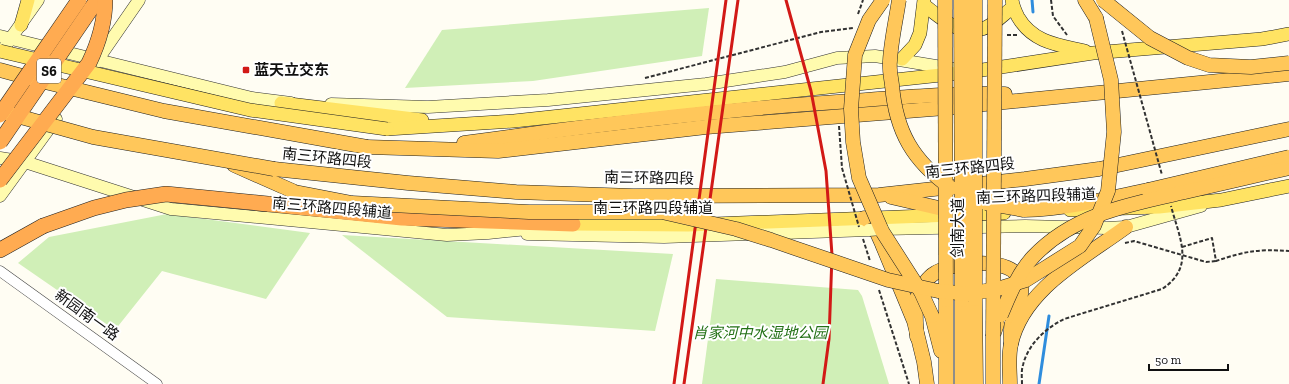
<svg xmlns="http://www.w3.org/2000/svg" width="1289" height="384" viewBox="0 0 1289 384" font-family="'Zilla Slab','Noto Sans SC',serif">
<rect width="100%" height="100%" fill="#fffdf3"/>
<g fill="#d0efb7">
<polygon points="709,8 702,56 533,81 405,88 442,30"/>
<polygon points="167,214 310,233 266,299 162,271 115,330 18,263 49,237"/>
<polygon points="342,235 673,254 655,331 447,317"/>
<polygon points="716,279 858,290 862,296 889,384 702,384"/>
</g>
<g fill="none" stroke-linecap="round" stroke-linejoin="round">
<g stroke="#2f8ddd" stroke-width="3">
<polyline points="1032,0 1033,12"/>
<polyline points="1039,384 1049,316"/>
</g>
<defs>
<polyline id="tertiary" points="0,271 157,384"/>
<g id="secondary">
<polyline points="0,36 252,98 291,103"/>
<polyline points="6,45 38,0"/>
<polyline points="94,65 139,0"/>
<polyline points="331,104 428,107 548,100 706,84 785,72 837,58 875,56 954,69"/>
<polyline points="0,158 25,162 171,209 447,235 488,233 538,228"/>
<polyline points="0,196 56,119"/>
<polyline points="882,229 1025,226 1106,228 1126,227 1201,206"/>
<polyline points="527,234 664,237 869,230"/>
</g>
<g id="primary">
<path d="M1012,0C1013,7 1015,11 1018,17C1033,43 1059,45 1085,51"/>
<path d="M924,5C940,17 960,37 982,29C993,26 1004,14 1013,7"/>
<polyline points="21,25 28,0"/>
<polyline points="902,59 915,45 920,33 924,0"/>
<polyline points="281,103 422,120"/>
<polyline points="387,129 514,121 969,72 1093,53 1262,39 1289,34"/>
<polyline points="1070,210 1159,207 1221,200 1289,186"/>
<polyline points="573,224 688,225 1004,213"/>
</g>
<g id="trunk">
<polyline points="1085,0 1096,18"/>
<polyline points="0,70 33,79"/>
<path d="M464,143C593,125 722,109 851,101C902,97 954,93 1005,94"/>
<polyline points="367,147 498,151 706,127 945,108 1289,74"/>
<polyline points="234,165 295,192"/>
<polyline points="274,169 408,183 516,192 633,196 879,195 1025,179 1099,169 1289,129"/>
<polyline points="891,197 969,215"/>
<path d="M1024,210C1066,209 1107,199 1148,190"/>
<polyline points="864,218 873,224 882,244 914,321 924,362 927,384"/>
<polyline points="975,299 976,384"/>
<polyline points="962,300 962,384"/>
<polyline points="932,316 941,351"/>
<path d="M917,337C916,323 914,308 918,295C921,287 928,277 935,273C953,262 1014,255 1021,282C1024,296 1015,310 1012,323C1010,330 1011,338 1011,344"/>
<polyline points="946,384 946,300"/>
<polyline points="993,384 993,336 997,324"/>
<path d="M1010,384C1010,371 1008,357 1011,344C1023,289 1084,258 1126,227"/>
</g>
<g id="motorway">
<polyline points="268,204 402,218 573,224"/>
<polyline points="0,250 43,226"/>
</g>
</defs>
<use href="#tertiary" stroke="#434343" stroke-width="11"/>
<use href="#secondary" stroke="#323232" stroke-width="13"/>
<use href="#primary" stroke="#212121" stroke-width="14"/>
<use href="#trunk" stroke="#212121" stroke-width="15"/>
<use href="#motorway" stroke="#212121" stroke-width="16"/>
<g stroke="#323232" stroke-width="2" stroke-dasharray="4 2" stroke-linecap="butt">
<polyline points="1051,0 1053,16 1067,35"/>
<polyline points="1007,35 1018,35"/>
<polyline points="645,78 821,32 853,28"/>
<polyline points="1125,243 1134,241 1206,262 1216,261"/>
<path d="M1182,247L1212,238L1216,261C1246,251 1258,249 1289,251"/>
<polyline points="879,290 909,384"/>
</g>
<use href="#tertiary" stroke="#fff" stroke-width="10"/>
<use href="#secondary" stroke="#fffbae" stroke-width="12"/>
<use href="#primary" stroke="#ffe363" stroke-width="13"/>
<use href="#trunk" stroke="#ffc75a" stroke-width="14"/>
<use href="#motorway" stroke="#ffab51" stroke-width="15"/>
<g stroke="#d21916" stroke-width="3">
<polyline points="786,0 811,91 826,171 832,255 829,339 823,384"/>
<polyline points="674,384 726,0"/>
<polyline points="684,384 738,0"/>
</g>
<defs>
<polyline id="secondary-bridge" points="869,230 882,229"/>
<polyline id="primary-bridge" points="0,51 250,110 387,129"/>
<g id="trunk-bridge">
<polyline points="883,0 869,20 855,55 851,109 853,142 859,178 882,231 921,292 932,316"/>
<path d="M899,0C896,20 891,41 890,61C889,69 891,77 892,85C896,132 913,161 951,188"/>
<polyline points="945,0 946,300"/>
<polyline points="961,0 962,300"/>
<polyline points="1103,0 1150,38 1188,58 1209,65 1251,67 1289,63"/>
<polyline points="33,79 164,111 367,147"/>
<polyline points="10,114 93,137 274,169"/>
<polyline points="1148,190 1289,157"/>
<polyline points="295,192 352,203 529,212 662,212 736,229 771,240 888,280 938,291 969,294 1001,288 1026,280 1080,246 1094,226 1108,191 1114,132 1111,80 1096,18"/>
<polyline points="986,203 1024,210"/>
<polyline points="975,299 975,0"/>
<path d="M1001,315C1010,294 1018,273 1033,257C1073,214 1131,204 1185,192C1220,184 1254,176 1289,168"/>
<polyline points="993,336 995,0"/>
</g>
<g id="motorway-bridge">
<polyline points="0,115 79,0"/>
<polyline points="0,142 97,0"/>
<path d="M0,180L89,63C99,42 105,23 105,0"/>
<polyline points="43,226 94,208 126,200 166,194 268,204"/>
</g>
</defs>
<use href="#secondary-bridge" stroke="#323232" stroke-width="13" stroke-linecap="butt"/>
<use href="#primary-bridge" stroke="#212121" stroke-width="14" stroke-linecap="butt"/>
<use href="#trunk-bridge" stroke="#212121" stroke-width="15" stroke-linecap="butt"/>
<use href="#motorway-bridge" stroke="#212121" stroke-width="16" stroke-linecap="butt"/>
<g stroke="#323232" stroke-width="2" stroke-dasharray="4 2" stroke-linecap="butt">
<polyline points="858,14 863,0"/>
<polyline points="1122,31 1162,175"/>
<polyline points="839,126 842,168 859,227"/>
<polyline points="863,239 870,261"/>
<path d="M1022,384C1022,378 1021,371 1023,365C1028,344 1046,328 1064,319L1162,289C1196,267 1179,237 1171,206"/>
</g>
<use href="#secondary-bridge" stroke="#fffbae" stroke-width="12"/>
<use href="#primary-bridge" stroke="#ffe363" stroke-width="13"/>
<use href="#trunk-bridge" stroke="#ffc75a" stroke-width="14"/>
<use href="#motorway-bridge" stroke="#ffab51" stroke-width="15"/>
</g>
<rect fill="#d21916" stroke="#fff" stroke-width="1.5" x="242" y="66" width="8" height="8" rx="2"/>
<g text-anchor="middle" stroke-width="4" stroke-linejoin="round" paint-order="stroke">
<rect fill="#fff" stroke="#585858" stroke-width="1" x="37" y="59" width="24" height="24" rx="3"/>
<g font-size="14" font-weight="bold" fill="#101010">
<text x="49" y="76">S6</text>
</g>
<g font-size="15" font-weight="bold" fill="#101010" stroke="#fff" text-anchor="start">
<text x="254" y="75">蓝天立交东</text>
</g>
<g font-size="15" fill="#101010" stroke="#fff">
<text transform="translate(327 158) rotate(6)" y="5">南三环路四段</text>
<text transform="translate(970 168) rotate(-6)" y="5">南三环路四段</text>
<text transform="translate(649 178) rotate(1)" y="5">南三环路四段</text>
<text transform="translate(1036 196) rotate(-2)" y="5">南三环路四段辅道</text>
<text transform="translate(332 208) rotate(5)" y="5">南三环路四段辅道</text>
<text x="653" y="213">南三环路四段辅道</text>
<text transform="translate(958 228) rotate(-90)" y="5">剑南大道</text>
<text transform="translate(87 315) rotate(36)" y="5">新园南一路</text>
</g>
<g font-size="15" font-style="italic" fill="#247117" stroke="#fff">
<text x="760" y="338">肖家河中水湿地公园</text>
</g>
</g>
<path d="M1149 364v6h79v-6" fill="none" stroke="#101010" stroke-width="2"/>
<text x="1155" y="364" font-size="12" fill="#101010" stroke="#ffffff" stroke-width="3" paint-order="stroke">50 m</text>
</svg>
